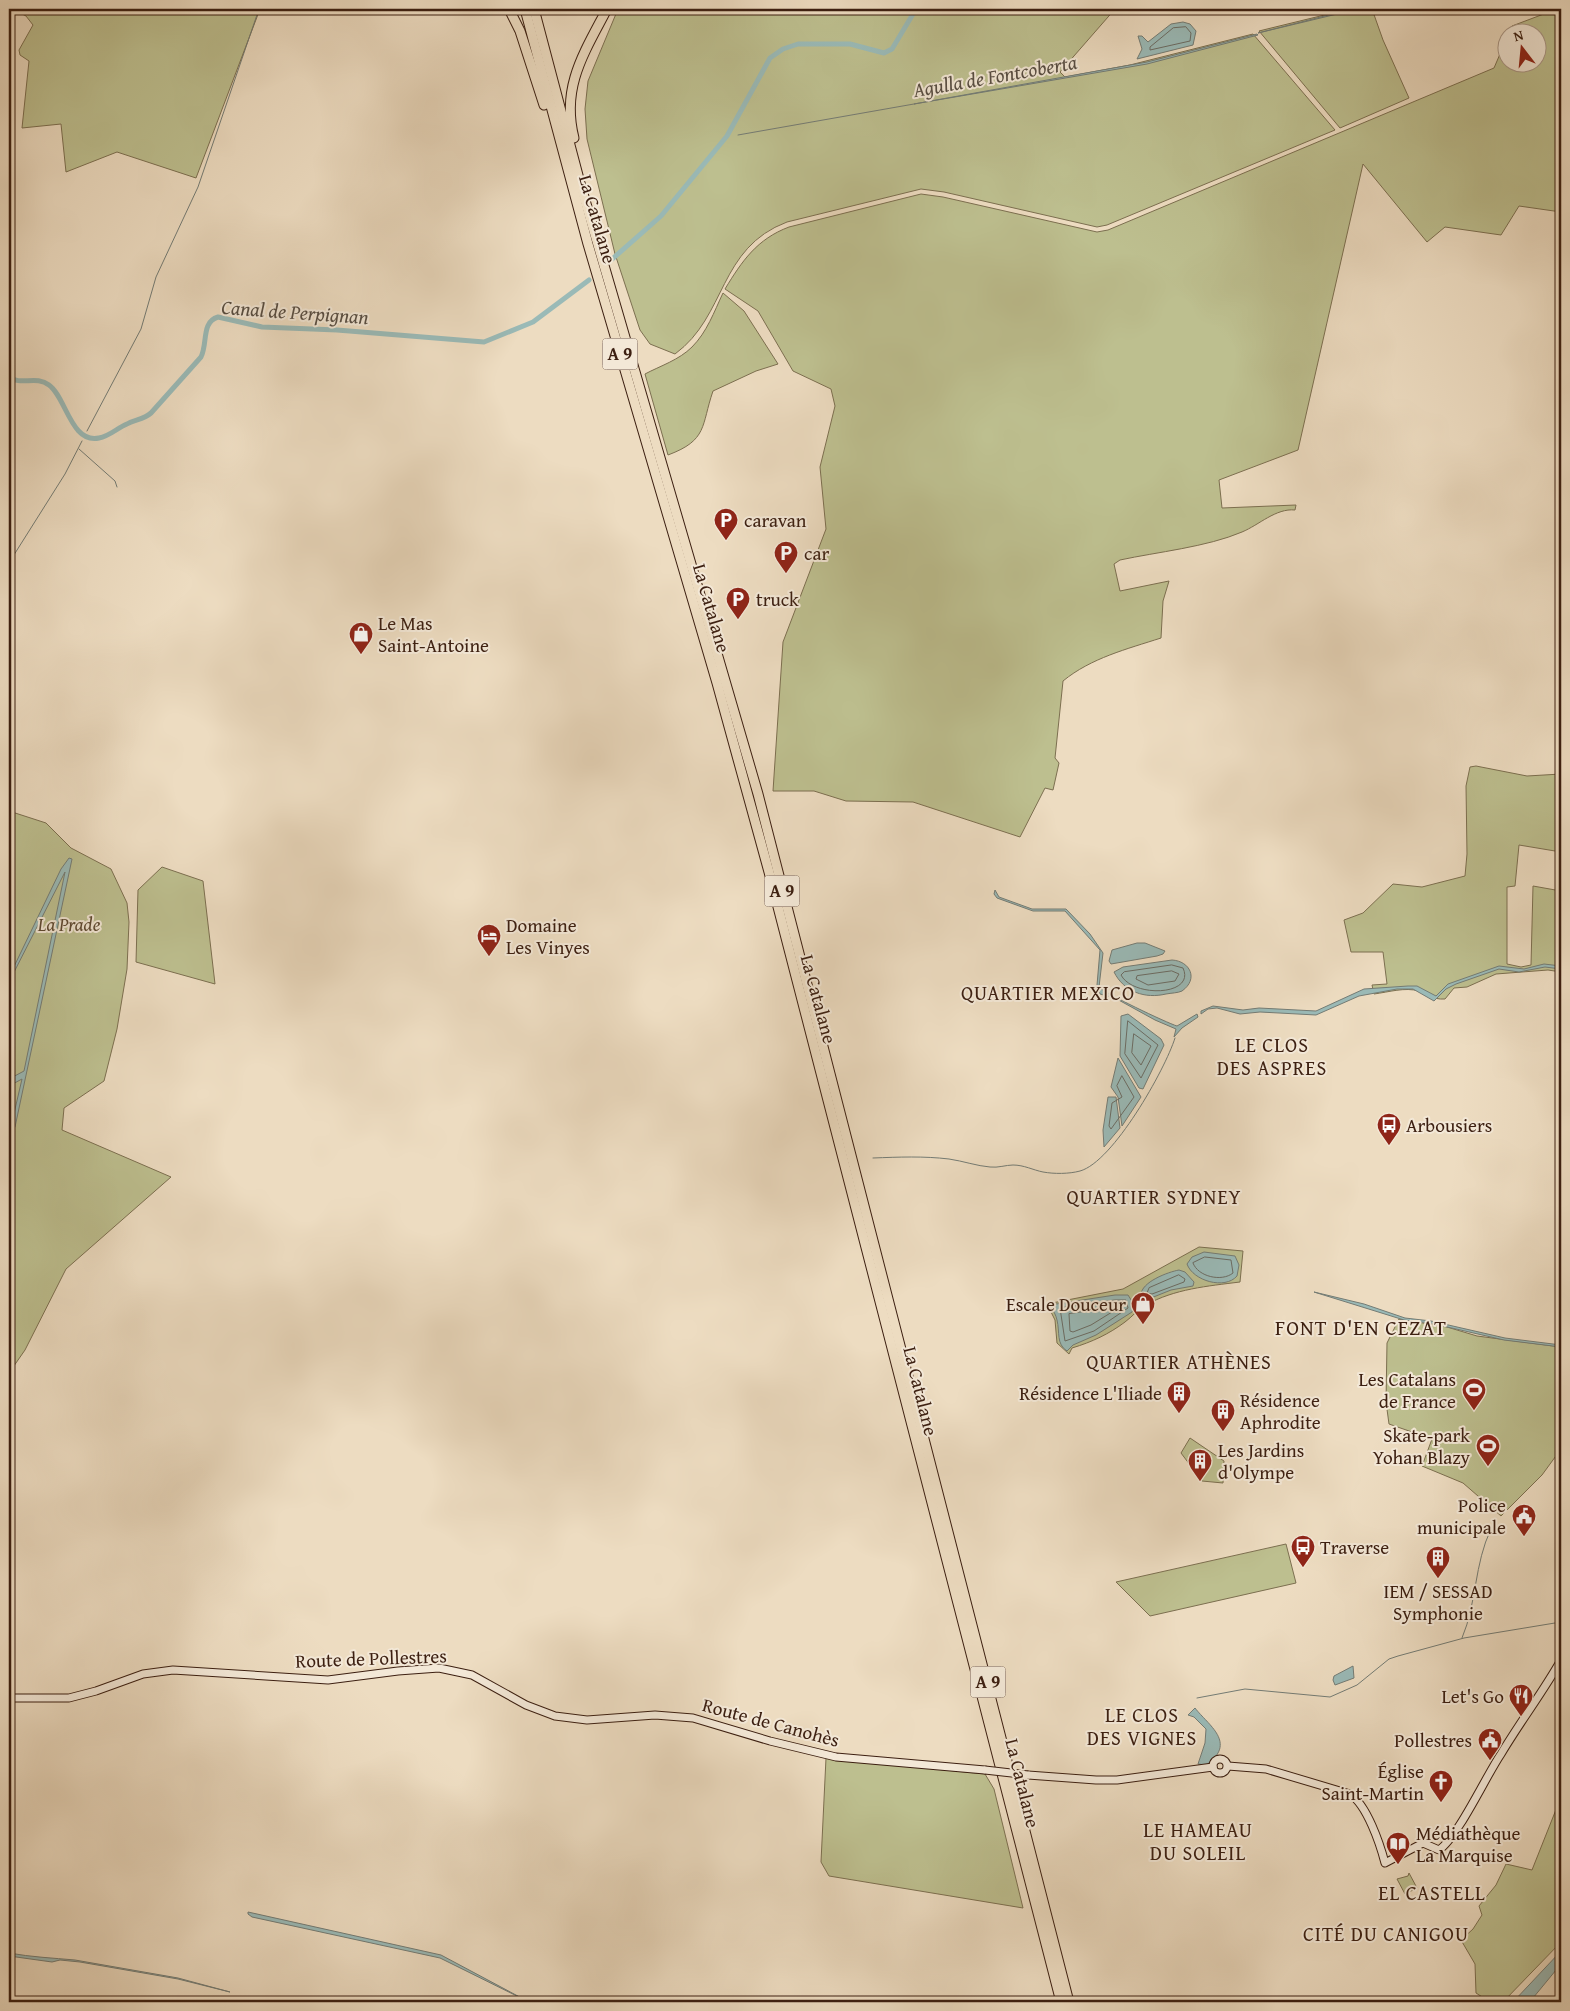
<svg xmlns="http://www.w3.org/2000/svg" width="1570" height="2011" viewBox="0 0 1570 2011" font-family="'Gentium Book Plus',serif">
<rect width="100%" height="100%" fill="#eddcc1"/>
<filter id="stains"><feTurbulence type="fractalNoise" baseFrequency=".004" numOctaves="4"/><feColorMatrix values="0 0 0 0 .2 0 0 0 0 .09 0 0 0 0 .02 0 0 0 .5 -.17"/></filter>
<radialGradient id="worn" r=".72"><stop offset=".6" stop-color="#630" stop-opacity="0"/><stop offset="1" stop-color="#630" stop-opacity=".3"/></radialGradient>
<g fill="#bdbf8f" stroke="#7c6f50" fill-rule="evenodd">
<polygon points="13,9 260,9 196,178 117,152 66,172 61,124 22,128 29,61 20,55 19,50 33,25 26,16"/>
<path d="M618,9H1115L1060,72L1065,77L1130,65L1253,34L1335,130L1107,225L1097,227L944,192L921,189L787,222C718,248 727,316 675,354L650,344L640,330L615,254L587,139L585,109L588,81Z"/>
<polygon points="1349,9 1372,9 1383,40 1409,98 1340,128 1259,31"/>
<path d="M1557,9H1561V212L1519,206L1501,235L1445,227L1427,242L1363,164L1298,450L1219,480L1222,508L1296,505L1295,510C1276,508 1259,525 1242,532C1207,547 1157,552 1120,560L1114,564L1120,591L1169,581L1163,601L1161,638C1127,649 1091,658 1063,681L1055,758L1059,763L1053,790L1045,788L1020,837L913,802L846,801L814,791H773L783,642L826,529L820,467L835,406L831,389L793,371L758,311L725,289C742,261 757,239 789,227L921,194L943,197L1097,232L1108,230L1494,68L1512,26ZM1508,32H1538V62H1508Z"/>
<path d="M723,293L744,311L778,364L756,371L713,391C701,426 708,440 668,455L645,374C660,366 679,360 692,347C707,332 714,312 723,293Z"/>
<path d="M1476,766L1527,776L1561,774V852L1519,845L1515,886L1507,887V964L1521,967L1531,965L1533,886L1561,891V972L1548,970L1496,974L1467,987L1454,988L1445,999C1431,1000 1431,993 1419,991C1405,987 1389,992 1374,994L1372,985L1387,984L1383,952H1351L1344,920L1363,913L1393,884L1422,887L1465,876L1467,854L1466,786L1470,767Z"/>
<polygon points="9,811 46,823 71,848 111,869 127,903 129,922 127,969 117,1029 104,1081 64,1108 62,1130 171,1177 66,1269 25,1350 9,1373"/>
<polygon points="162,867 203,881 215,984 136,962 138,890"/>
<path d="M1199,1247L1243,1251L1240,1282C1208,1286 1174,1289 1146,1305C1138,1309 1132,1317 1125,1322C1109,1334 1092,1342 1072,1348L1069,1354L1057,1343L1055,1320L1047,1304L1123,1289Z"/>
<polygon points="1399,1319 1447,1327 1477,1336 1561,1347 1561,1449 1542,1475 1501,1516 1463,1483 1422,1466 1432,1439 1389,1424 1386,1402 1387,1343"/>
<polygon points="1190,1438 1224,1461 1223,1483 1202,1481 1181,1453"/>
<polygon points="1286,1544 1296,1583 1150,1616 1116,1582"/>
<polygon points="826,1758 985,1774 994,1789 1023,1908 829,1876 821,1862"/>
<polygon points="1561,1797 1561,1942 1503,2002 1490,2002 1476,1993 1475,1964 1461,1940 1473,1929 1482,1915 1479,1906 1496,1885 1506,1864 1532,1870"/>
<polygon points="1409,1873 1417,1888 1405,1894 1397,1879 1408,1876"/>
</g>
<g fill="#9abab7" stroke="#747c75">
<polygon points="1352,9 1358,9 1258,33"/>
<polygon points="1183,22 1190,24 1196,31 1193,45 1137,59 1142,49 1138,36 1142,36 1148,42 1171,24"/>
<polygon points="1257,34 1258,35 1147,64 914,104 1147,62"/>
<polygon points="69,858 72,859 15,1127 9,1135 22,1079 9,1086 9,1079 24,1071 65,872 9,982 9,977 61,869"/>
<path d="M995,890L999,897L1032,909H1066L1090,934L1103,953L1099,987C1102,992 1167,1023 1177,1026L1197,1014L1198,1017L1182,1028L1174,1037L1176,1029L1155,1020L1115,998L1100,994L1097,985L1100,950L1065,911H1033L997,898L994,894Z"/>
<polygon points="1137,943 1145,943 1165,951 1163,954 1157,956 1111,964 1109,961 1112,950"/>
<path d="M1172,960C1190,961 1199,979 1182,991C1178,993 1171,993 1166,994C1145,999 1124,992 1114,972L1123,967Z"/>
<polygon points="1544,964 1561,966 1561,969 1545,967 1519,972 1499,969 1456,984 1446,989 1434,1001 1413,989 1397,989 1359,996 1316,1015 1260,1012 1240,1014 1217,1008 1208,1009 1201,1014 1201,1011 1213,1006 1243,1010 1259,1008 1316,1011 1364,989 1408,986 1417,986 1436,996 1448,984 1499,966 1524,969"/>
<polygon points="1128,1014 1161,1039 1164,1045 1143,1089 1139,1088 1120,1056 1121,1016"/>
<polygon points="1118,1058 1141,1097 1122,1126 1118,1097 1111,1087"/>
<polygon points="1108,1097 1116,1097 1120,1128 1104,1147 1103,1130"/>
<path d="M1204,1252L1235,1256L1239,1265L1237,1276C1225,1290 1193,1281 1187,1264L1192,1257Z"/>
<path d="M1179,1270L1185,1272L1194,1282L1193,1286L1171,1290L1146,1300L1141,1295C1141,1282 1168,1272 1179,1270Z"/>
<polygon points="1314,1292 1364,1304 1405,1318 1431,1321 1505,1338 1561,1345 1561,1347 1504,1340 1430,1323 1404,1320"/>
<path d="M1115,1295H1128L1135,1306L1132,1312L1096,1335L1073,1345L1067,1351C1056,1344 1060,1332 1057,1320C1056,1315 1053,1310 1050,1305Z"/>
<polygon points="1353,1666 1354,1678 1335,1685 1333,1680 1334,1676"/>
<path d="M1195,1708C1208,1725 1238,1743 1206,1765L1198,1764L1205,1743L1206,1729L1194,1717L1188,1715Z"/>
<polygon points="248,1912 441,1955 529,2002 440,1958 252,1917 248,1914"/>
<polygon points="1561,1951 1561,1964 1533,1998 1530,2002 1513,2002"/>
<path d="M9,1953C31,1957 53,1958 75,1960L178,1978L230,1992L178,1979L80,1962L60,1960L52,1962L9,1956Z"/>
</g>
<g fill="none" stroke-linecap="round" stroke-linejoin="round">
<g stroke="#6b6c64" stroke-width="1">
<polygon points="1186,27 1191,33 1190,41 1150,50 1150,47 1173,28"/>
<path d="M1172,965L1183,968C1196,996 1133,998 1121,975L1124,972Z"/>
<polygon points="1172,971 1179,974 1175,981 1148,985 1136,979 1137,976"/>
<polygon points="1128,1021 1158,1045 1141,1078 1125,1054"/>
<polygon points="1134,1034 1151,1046 1141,1065 1132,1053"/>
<polygon points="1122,1076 1134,1097 1111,1129 1109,1126 1112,1103 1122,1097 1117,1086"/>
<path d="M1205,1257L1231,1260L1233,1273C1222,1282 1198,1277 1193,1263Z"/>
<polygon points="1179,1275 1185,1279 1184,1282 1152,1294 1147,1293 1149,1288"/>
<polygon points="1115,1300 1126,1300 1128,1308 1094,1331 1065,1341 1060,1308"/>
<polygon points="1110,1308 1112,1312 1091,1325 1073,1332 1070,1331 1069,1314"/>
</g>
<g stroke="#747c75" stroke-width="1">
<polyline points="738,135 914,104"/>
<polyline points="87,431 141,329 156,277 198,187 259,9"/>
<polyline points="79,449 115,481 117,487"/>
<polyline points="12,558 65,474 82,441"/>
<path d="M873,1158C899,1157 924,1156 949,1159C963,1161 977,1166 990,1167C998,1168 1006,1165 1013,1165C1024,1165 1033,1170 1043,1172C1054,1174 1069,1174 1080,1171C1113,1162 1165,1070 1175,1038"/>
<path d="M1462,1638C1477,1603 1474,1564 1491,1529"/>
<polyline points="1197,1698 1245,1689 1330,1697 1357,1685 1389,1659 1398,1656 1464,1638 1561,1622"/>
</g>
<g stroke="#9abab7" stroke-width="5">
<polyline points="610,261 661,216 727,136 770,58 783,49 798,44 850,44 884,53 892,49 916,9"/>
<path d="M9,377C21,386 36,375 49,385C66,397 71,444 99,438C110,436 117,428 127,424C135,419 143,420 151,413L201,357C208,343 201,322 218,317L262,327L337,330L484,342L533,322L589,280"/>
</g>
<defs>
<g id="secondary">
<polyline points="9,1698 69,1698 96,1691 143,1674 173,1670 328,1680 398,1671 439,1668 472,1675 526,1705 555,1716 587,1720 655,1715 693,1718 770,1741 836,1757 985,1770"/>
<circle cx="1220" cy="1766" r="7"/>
<path d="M1228,1766L1266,1769L1350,1794C1367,1805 1380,1844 1385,1863L1423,1843L1439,1850C1458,1837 1486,1776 1501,1754C1520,1722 1543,1692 1561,1660"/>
<polyline points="1028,1775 1096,1780 1117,1780 1213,1767"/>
</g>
<g id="highway">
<polyline points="509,9 520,31 544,105"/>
<polyline points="525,9 588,244 717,683 769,872 1061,2002"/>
<polyline points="534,9 580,183 758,794 1069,2002"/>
<polyline points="565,9 585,9"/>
<path d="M574,138C561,87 584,53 607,9"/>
</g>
</defs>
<use href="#secondary" stroke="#3c1f11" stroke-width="9"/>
<use href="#highway" stroke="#3c1f11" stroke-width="11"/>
<use href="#secondary" stroke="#f3e8d7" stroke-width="7"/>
<use href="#highway" stroke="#eddcc1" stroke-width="9"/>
<defs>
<polyline id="secondary-bridge" points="985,1770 1028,1775"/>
</defs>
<use href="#secondary-bridge" stroke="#3c1f11" stroke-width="9" stroke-linecap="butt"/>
<use href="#secondary-bridge" stroke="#f3e8d7" stroke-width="7"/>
</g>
<defs>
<symbol id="parking-pin" viewBox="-11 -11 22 30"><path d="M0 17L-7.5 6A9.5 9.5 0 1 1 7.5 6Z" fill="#8f2418" stroke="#f3e8d7"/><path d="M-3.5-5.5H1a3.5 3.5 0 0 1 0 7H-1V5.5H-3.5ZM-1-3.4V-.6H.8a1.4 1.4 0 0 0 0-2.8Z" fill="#fff"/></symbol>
<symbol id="shop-pin" viewBox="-11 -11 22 30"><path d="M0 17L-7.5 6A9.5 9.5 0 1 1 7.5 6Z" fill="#8f2418" stroke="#f3e8d7"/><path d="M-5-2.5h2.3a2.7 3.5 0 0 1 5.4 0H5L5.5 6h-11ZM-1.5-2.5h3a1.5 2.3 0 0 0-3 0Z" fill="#fff"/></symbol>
<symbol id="hotel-pin" viewBox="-11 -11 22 30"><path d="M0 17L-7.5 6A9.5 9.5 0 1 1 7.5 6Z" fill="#8f2418" stroke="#f3e8d7"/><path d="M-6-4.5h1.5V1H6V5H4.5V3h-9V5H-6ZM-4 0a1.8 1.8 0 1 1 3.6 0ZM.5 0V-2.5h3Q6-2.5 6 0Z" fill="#fff"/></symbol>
<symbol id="bus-pin" viewBox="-11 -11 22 30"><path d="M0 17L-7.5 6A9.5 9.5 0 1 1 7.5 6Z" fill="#8f2418" stroke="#f3e8d7"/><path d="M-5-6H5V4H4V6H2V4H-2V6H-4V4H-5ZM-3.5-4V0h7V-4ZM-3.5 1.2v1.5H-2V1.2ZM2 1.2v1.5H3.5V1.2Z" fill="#fff"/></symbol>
<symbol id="stadium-pin" viewBox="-11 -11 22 30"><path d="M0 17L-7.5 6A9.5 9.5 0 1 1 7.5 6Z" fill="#8f2418" stroke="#f3e8d7"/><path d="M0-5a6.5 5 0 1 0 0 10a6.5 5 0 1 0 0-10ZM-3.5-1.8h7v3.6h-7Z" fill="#fff"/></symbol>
<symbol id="building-pin" viewBox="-11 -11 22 30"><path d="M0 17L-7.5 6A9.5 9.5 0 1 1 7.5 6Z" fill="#8f2418" stroke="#f3e8d7"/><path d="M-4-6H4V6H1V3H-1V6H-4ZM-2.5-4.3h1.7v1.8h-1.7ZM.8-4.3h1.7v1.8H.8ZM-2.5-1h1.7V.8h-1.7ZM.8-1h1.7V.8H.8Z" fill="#fff"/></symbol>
<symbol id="civic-pin" viewBox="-11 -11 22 30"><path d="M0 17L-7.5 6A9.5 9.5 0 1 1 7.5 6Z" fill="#8f2418" stroke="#f3e8d7"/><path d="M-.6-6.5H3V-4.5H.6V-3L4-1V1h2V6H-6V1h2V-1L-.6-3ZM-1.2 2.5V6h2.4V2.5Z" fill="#fff"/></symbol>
<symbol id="restaurant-pin" viewBox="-11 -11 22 30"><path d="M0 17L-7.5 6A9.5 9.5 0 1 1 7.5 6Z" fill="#8f2418" stroke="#f3e8d7"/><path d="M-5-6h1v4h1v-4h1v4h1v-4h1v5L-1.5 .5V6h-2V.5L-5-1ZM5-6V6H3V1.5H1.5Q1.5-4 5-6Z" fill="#fff"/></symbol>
<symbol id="church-pin" viewBox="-11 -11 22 30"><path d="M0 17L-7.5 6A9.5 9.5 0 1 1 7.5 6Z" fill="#8f2418" stroke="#f3e8d7"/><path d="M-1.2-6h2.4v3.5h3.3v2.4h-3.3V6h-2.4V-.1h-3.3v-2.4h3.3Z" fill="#fff"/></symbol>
<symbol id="library-pin" viewBox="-11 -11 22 30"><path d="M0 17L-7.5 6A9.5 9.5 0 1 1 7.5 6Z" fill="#8f2418" stroke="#f3e8d7"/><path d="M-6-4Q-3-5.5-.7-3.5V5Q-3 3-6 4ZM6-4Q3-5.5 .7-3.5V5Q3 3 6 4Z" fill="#fff"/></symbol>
</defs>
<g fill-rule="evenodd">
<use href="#parking-pin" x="712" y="506" width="28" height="38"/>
<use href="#parking-pin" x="772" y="539" width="28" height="38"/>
<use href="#parking-pin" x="724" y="585" width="28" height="38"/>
<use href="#shop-pin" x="347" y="620" width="28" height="38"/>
<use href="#hotel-pin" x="475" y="922" width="28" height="38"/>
<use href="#bus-pin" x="1375" y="1111" width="28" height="38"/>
<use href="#shop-pin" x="1129" y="1290" width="28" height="38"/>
<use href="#stadium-pin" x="1460" y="1376" width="28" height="38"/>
<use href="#building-pin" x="1165" y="1379" width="28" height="38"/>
<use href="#building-pin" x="1209" y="1397" width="28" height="38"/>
<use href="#stadium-pin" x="1474" y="1432" width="28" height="38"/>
<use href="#building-pin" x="1186" y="1447" width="28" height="38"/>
<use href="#civic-pin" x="1510" y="1502" width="28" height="38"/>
<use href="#bus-pin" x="1289" y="1533" width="28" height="38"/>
<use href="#building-pin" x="1424" y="1544" width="28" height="38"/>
<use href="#restaurant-pin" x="1507" y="1682" width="28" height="38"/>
<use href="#civic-pin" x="1476" y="1726" width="28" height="38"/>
<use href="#church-pin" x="1427" y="1768" width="28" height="38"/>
<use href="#library-pin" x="1384" y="1830" width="28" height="38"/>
</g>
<g text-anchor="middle" stroke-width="4" stroke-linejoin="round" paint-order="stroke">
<g fill="#f3e8d7" stroke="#735b4c" stroke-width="1">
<rect x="602.5" y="338.5" width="35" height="31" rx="4"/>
<rect x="764.5" y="875.5" width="35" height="31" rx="4"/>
<rect x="970.5" y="1666.5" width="35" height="31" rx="4"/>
</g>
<g font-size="18" font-weight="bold" fill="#3c1f11">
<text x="620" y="360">A 9</text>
<text x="782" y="897">A 9</text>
<text x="988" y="1688">A 9</text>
</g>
<g font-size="19" fill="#3c1f11" stroke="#f3e8d7">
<text transform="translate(598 219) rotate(74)" y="7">La Catalane</text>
<text transform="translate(712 608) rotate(74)" y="7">La Catalane</text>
<text transform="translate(819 999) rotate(75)" y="7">La Catalane</text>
<text transform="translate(921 1391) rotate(76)" y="7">La Catalane</text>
<text transform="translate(371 1658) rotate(-2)" y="7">Route de Pollestres</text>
<text transform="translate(771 1722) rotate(15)" y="7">Route de Canohès</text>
<text transform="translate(1023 1783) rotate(76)" y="7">La Catalane</text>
</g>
<g font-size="19" fill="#3c1f11" stroke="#f3e8d7" text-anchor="start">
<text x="744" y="527">caravan</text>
<text x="804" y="560">car</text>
<text x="756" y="606">truck</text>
<text x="378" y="630">Le Mas<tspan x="378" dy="22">Saint-Antoine</tspan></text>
<text x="506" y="932">Domaine<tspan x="506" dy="22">Les Vinyes</tspan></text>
<text x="1406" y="1132">Arbousiers</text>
<text x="1126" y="1311" text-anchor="end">Escale Douceur</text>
<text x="1456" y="1386" text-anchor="end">Les Catalans<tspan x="1456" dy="22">de France</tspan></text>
<text x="1162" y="1400" text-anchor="end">Résidence L'Iliade</text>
<text x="1240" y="1407">Résidence<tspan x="1240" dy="22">Aphrodite</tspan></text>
<text x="1470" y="1442" text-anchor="end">Skate-park<tspan x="1470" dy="22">Yohan Blazy</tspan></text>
<text x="1218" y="1457">Les Jardins<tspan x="1218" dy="22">d'Olympe</tspan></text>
<text x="1506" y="1512" text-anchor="end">Police<tspan x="1506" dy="22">municipale</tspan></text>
<text x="1320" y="1554">Traverse</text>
<text x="1438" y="1598" text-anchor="middle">IEM / SESSAD<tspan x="1438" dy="22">Symphonie</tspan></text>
<text x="1504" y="1703" text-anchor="end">Let's Go</text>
<text x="1472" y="1747" text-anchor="end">Pollestres</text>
<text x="1424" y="1778" text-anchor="end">Église<tspan x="1424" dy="22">Saint-Martin</tspan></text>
<text x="1416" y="1840">Médiathèque<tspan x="1416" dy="22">La Marquise</tspan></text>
</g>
<g font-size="19" font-style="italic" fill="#5c4730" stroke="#f3e8d7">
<text x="69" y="931">La Prade</text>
</g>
<g font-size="20" font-style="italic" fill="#584e43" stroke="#f3e8d7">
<text transform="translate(995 76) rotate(-10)" y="7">Agulla de Fontcoberta</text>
<text transform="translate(295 312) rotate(4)" y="7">Canal de Perpignan</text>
</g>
<g font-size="20" letter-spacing="1" fill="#3c1f11" stroke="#f3e8d7">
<text x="1048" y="1000">QUARTIER MEXICO</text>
<text x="1272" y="1052">LE CLOS<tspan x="1272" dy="23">DES ASPRES</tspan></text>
<text x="1154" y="1204">QUARTIER SYDNEY</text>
<text x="1179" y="1369">QUARTIER ATHÈNES</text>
<text x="1142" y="1722">LE CLOS<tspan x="1142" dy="23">DES VIGNES</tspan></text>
<text x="1198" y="1837">LE HAMEAU<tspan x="1198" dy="23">DU SOLEIL</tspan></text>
<text x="1432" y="1900">EL CASTELL</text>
<text x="1386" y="1941">CITÉ DU CANIGOU</text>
</g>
<g font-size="21" letter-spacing="1" fill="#3c1f11" stroke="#f3e8d7">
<text x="1361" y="1335">FONT D'EN CEZAT</text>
</g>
</g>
<rect width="1570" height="2011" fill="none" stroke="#eddcc1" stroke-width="30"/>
<rect x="10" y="10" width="1550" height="1991" fill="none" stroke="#3c1f11" stroke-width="2.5"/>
<rect x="15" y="15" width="1540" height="1981" fill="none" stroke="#3c1f11"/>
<g transform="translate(1522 48) rotate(344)"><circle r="24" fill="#f3e8d7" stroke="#aa9888"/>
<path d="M0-4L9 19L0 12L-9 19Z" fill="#8f2418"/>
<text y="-8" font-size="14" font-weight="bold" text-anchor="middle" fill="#3c1f11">N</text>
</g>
<rect width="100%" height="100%" filter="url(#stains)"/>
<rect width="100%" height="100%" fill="url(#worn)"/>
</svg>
